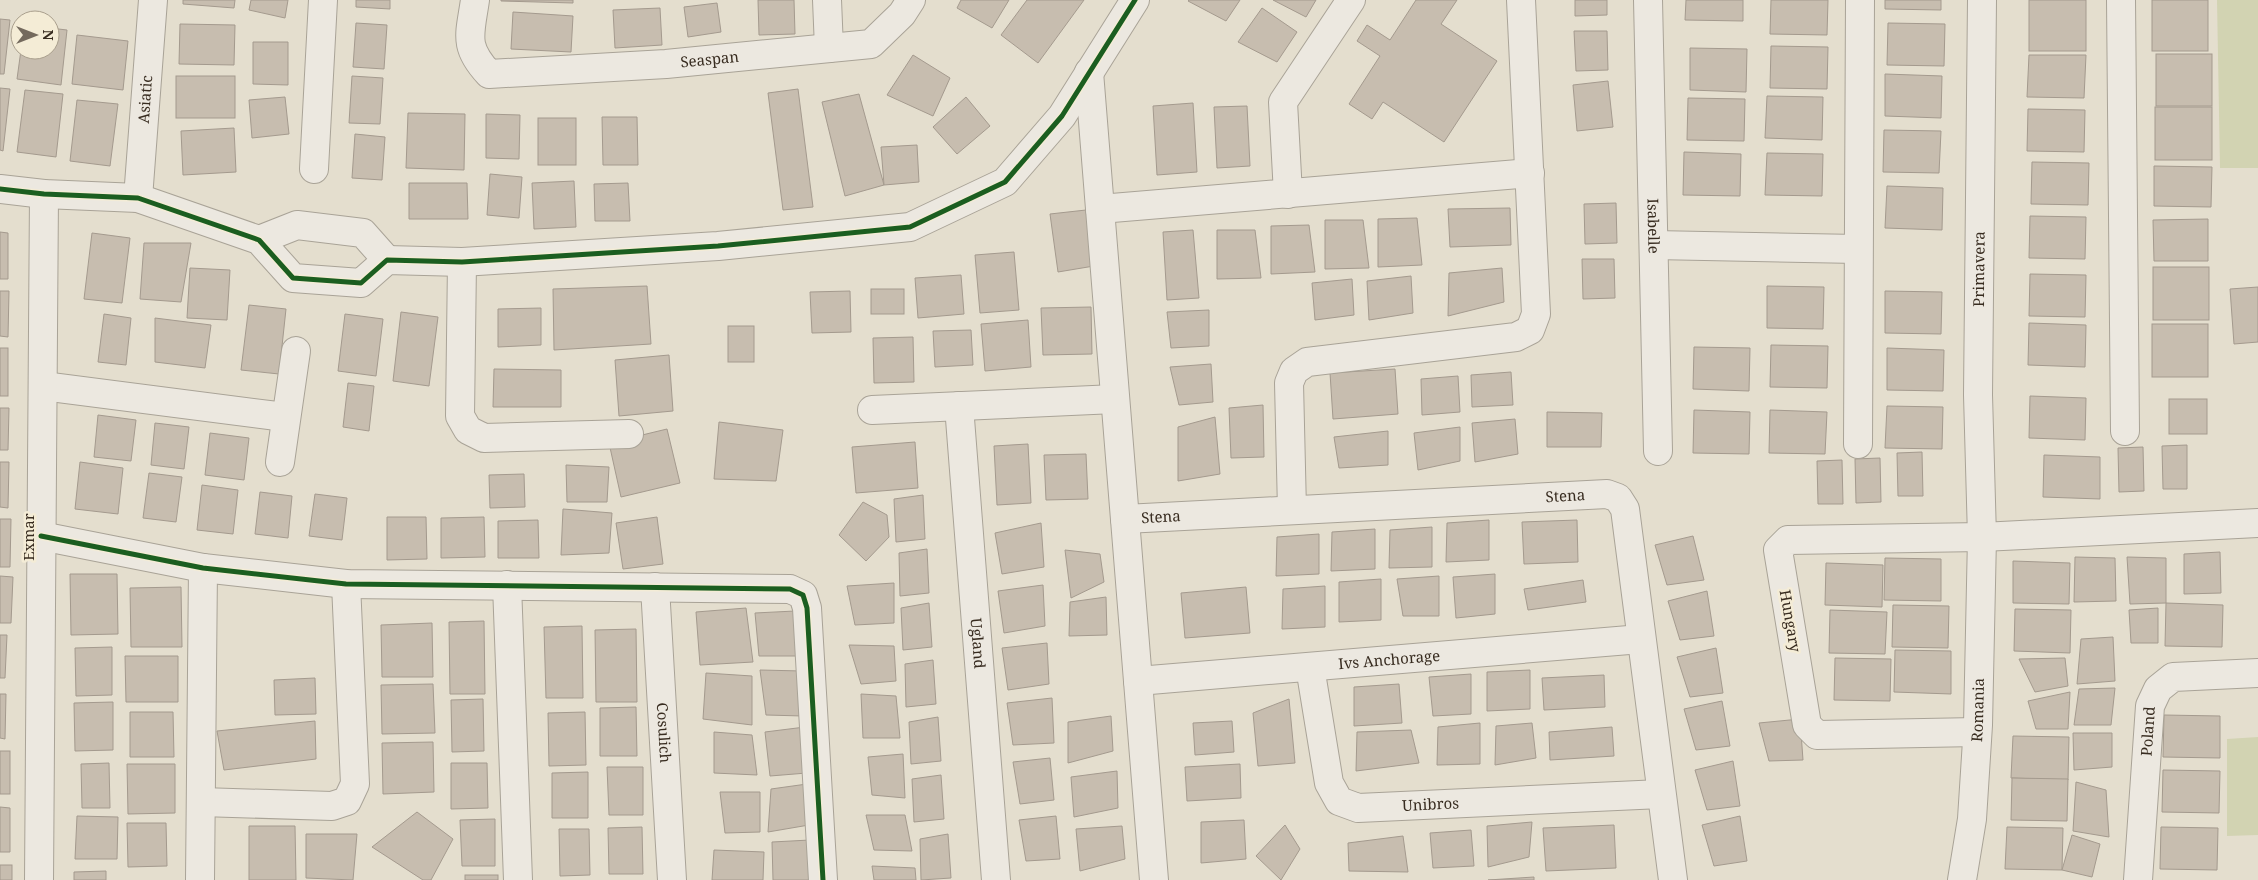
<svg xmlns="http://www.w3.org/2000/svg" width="2258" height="880" viewBox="0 0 2258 880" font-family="'Noto Serif',serif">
<rect width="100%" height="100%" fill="#e4dece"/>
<g fill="#d2d3b2">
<polygon points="2217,0 2258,0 2258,168 2220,168"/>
<polygon points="2258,737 2258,835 2227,836 2227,739"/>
</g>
<g fill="#c7bdaf" stroke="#a49a8e">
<polygon points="183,0 235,0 234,8 183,4"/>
<polygon points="251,0 288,0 285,18 249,10"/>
<polygon points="356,0 390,0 390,9 356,7"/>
<polygon points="501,0 573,0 573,3 501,1"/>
<polygon points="758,0 794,0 795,34 759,35"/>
<polygon points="961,0 1009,0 992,28 957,8"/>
<polygon points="1027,0 1084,0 1038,63 1001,35"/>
<polygon points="1189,0 1240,0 1226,21 1188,1"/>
<polygon points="1273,0 1316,0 1306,17"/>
<polygon points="1416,0 1457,0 1441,24 1497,61 1444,142 1383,102 1372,119 1349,104 1380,56 1357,41 1367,25 1390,40"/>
<polygon points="1575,0 1607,0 1607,15 1575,16"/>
<polygon points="1686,0 1743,0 1743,21 1685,20"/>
<polygon points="1771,0 1828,0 1827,35 1770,34"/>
<polygon points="1885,0 1941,0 1941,10 1885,9"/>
<rect x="2029" y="0" width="57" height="51"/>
<rect x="2152" y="0" width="56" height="51"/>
<polygon points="717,3 721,32 688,37 684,7"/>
<polygon points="660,8 662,45 615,48 613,10"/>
<polygon points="1262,8 1297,32 1277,62 1238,42"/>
<polygon points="513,12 573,16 571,52 511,49"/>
<polygon points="0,19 10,20 4,74 0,74"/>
<polygon points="356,23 387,25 384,69 353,67"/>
<polygon points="1888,23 1945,24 1944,66 1887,65"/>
<polygon points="180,24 235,25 234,65 179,64"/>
<polygon points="50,28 67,30 61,85 17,79 21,50 50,50"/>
<polygon points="1574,31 1607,31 1608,70 1576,71"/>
<polygon points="77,35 128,41 123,90 72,84"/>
<polygon points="253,42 288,42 288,85 253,84"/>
<polygon points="1771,46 1828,47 1827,89 1770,88"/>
<polygon points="1690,48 1747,49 1746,92 1690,90"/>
<rect x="2156" y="54" width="56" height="52"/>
<polygon points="913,55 950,78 933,116 887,95"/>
<polygon points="2029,55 2086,55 2084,98 2027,97"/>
<polygon points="1885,74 1942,76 1941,118 1885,116"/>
<rect x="176" y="76" width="59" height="42"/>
<polygon points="352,76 383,78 380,124 349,123"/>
<polygon points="1608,81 1613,127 1577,131 1573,85"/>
<polygon points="0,88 10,89 3,151 0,150"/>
<polygon points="798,89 813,207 783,210 768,93"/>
<polygon points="25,90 63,94 56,157 17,152"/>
<polygon points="859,94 884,185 845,196 822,102"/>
<polygon points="1767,96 1823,97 1822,140 1765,138"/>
<polygon points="285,97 289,134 252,138 249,100"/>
<polygon points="966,97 990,126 957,154 933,127"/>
<polygon points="1688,98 1745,99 1744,141 1687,140"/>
<polygon points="77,100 118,104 110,166 70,161"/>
<polygon points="1193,103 1197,172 1157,175 1153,106"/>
<polygon points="1247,106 1250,166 1217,168 1214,107"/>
<rect x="2155" y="107" width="57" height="53"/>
<polygon points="2028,109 2085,110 2084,152 2027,151"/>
<polygon points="408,113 465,114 464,170 406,168"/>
<polygon points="486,114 520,115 519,159 486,158"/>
<polygon points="602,117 637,117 638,165 603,165"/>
<rect x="538" y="118" width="38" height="47"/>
<polygon points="234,128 236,172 183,175 181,131"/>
<polygon points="1884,130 1941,131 1939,173 1883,172"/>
<polygon points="355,134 385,137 382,180 352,178"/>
<polygon points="917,145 919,182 884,185 881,147"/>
<polygon points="1684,152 1741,154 1740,196 1683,195"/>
<polygon points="1767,153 1823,154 1822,196 1765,195"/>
<polygon points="2032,162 2089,163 2088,205 2031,204"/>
<polygon points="2154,166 2212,167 2211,207 2154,206"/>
<polygon points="490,174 522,177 519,218 487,215"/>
<polygon points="574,181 576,227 534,229 532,183"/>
<polygon points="409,183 467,183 468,219 409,219"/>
<polygon points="628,183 630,221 595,221 594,184"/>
<polygon points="1887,186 1943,188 1942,230 1885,228"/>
<polygon points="1616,203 1617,243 1585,244 1584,204"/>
<polygon points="1510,208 1511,245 1450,247 1448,209"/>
<polygon points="1086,210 1094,266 1058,272 1050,214"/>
<polygon points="2030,216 2086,217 2085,259 2029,258"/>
<polygon points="1417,218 1422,265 1378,267 1378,219"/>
<polygon points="2208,219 2208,261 2154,261 2153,220"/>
<polygon points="1325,220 1363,220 1369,268 1325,269"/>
<polygon points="1309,225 1315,272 1271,274 1271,226"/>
<polygon points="1193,230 1199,298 1167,300 1163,232"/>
<polygon points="1217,230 1255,230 1261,278 1217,279"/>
<polygon points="0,232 8,233 8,279 0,279"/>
<polygon points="92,233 130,238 122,303 84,299"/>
<polygon points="144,243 191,243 181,302 140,299"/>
<polygon points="1014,252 1019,310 980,313 975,255"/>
<polygon points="1582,259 1614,259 1615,298 1583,299"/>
<rect x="2153" y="267" width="56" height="53"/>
<polygon points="190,268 230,270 227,320 187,318"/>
<polygon points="1502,268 1504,302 1448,316 1449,273"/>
<polygon points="2030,274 2086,275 2085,317 2029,316"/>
<polygon points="961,275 964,314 918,318 915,278"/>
<polygon points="1411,276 1413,313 1369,320 1367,281"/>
<polygon points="1352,279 1354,315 1315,320 1312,283"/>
<polygon points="647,286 651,344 554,350 553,289"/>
<polygon points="1767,286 1824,287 1823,329 1767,328"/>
<polygon points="2258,287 2258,342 2234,344 2230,289"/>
<rect x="871" y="289" width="33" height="25"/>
<polygon points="0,291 9,291 8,337 0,336"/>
<polygon points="850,291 851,332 812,333 810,292"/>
<polygon points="1885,291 1942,292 1941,334 1885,333"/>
<polygon points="249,305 286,309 279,374 241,370"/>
<polygon points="1091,307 1092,354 1043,355 1041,308"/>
<polygon points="541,308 541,345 498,347 498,309"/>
<polygon points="1209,310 1209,346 1171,348 1167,312"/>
<polygon points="401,312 438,317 429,386 393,381"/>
<polygon points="104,314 131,318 126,365 98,362"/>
<polygon points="345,314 383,319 376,376 338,371"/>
<polygon points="155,318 211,325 205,368 155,362"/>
<polygon points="1028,320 1031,367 985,371 981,324"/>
<polygon points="2029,323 2086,325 2085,367 2028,365"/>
<rect x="2152" y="324" width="56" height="53"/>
<rect x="728" y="326" width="26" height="36"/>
<polygon points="971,330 973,365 935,367 933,331"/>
<polygon points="913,337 914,382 874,383 873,338"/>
<polygon points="1771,345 1828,346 1827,388 1770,387"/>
<polygon points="1694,347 1750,348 1749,391 1693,389"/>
<rect x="0" y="348" width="8" height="48"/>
<polygon points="1887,348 1944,350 1943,391 1887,390"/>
<polygon points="669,355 673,411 619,416 615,360"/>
<polygon points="1211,364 1213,402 1179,405 1170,367"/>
<polygon points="494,369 561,370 561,407 493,407"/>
<polygon points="1395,369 1398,414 1333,419 1330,373"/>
<polygon points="1511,372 1513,405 1472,407 1471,375"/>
<polygon points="1458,376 1460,412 1422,415 1421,379"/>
<polygon points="348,383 374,386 369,431 343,427"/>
<polygon points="2030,396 2086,398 2085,440 2029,438"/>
<rect x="2169" y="399" width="38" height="35"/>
<polygon points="1263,405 1264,457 1231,458 1229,408"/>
<polygon points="1887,406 1943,407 1942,449 1885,448"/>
<polygon points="0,408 9,408 8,450 0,450"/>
<polygon points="1694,410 1750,412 1749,454 1693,453"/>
<polygon points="1770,410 1827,412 1825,454 1769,453"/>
<polygon points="1547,412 1602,413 1601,447 1547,447"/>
<polygon points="98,415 136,420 131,461 94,457"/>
<polygon points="1215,417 1220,474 1178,481 1178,427"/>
<polygon points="1515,419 1518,454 1475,462 1472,423"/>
<polygon points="719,422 783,430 776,481 714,479"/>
<polygon points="155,423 189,427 184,469 151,465"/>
<polygon points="1460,427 1460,461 1418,470 1414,433"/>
<polygon points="667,429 680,483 621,497 609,443"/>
<polygon points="1388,431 1388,465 1339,468 1334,437"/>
<polygon points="210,433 249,438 244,480 205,475"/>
<polygon points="915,442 918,488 856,493 852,447"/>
<polygon points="1028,444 1031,503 997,505 994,446"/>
<polygon points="2187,445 2187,489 2163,489 2162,446"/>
<polygon points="2143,447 2144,491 2119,492 2118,448"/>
<polygon points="1922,452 1923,496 1898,496 1897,453"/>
<polygon points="1086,454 1088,499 1046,500 1044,455"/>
<polygon points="2044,455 2100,457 2100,499 2043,497"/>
<polygon points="1880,458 1881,502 1856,503 1855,459"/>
<polygon points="1842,460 1843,504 1818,504 1817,461"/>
<polygon points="0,462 9,462 8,508 0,507"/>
<polygon points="80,462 123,468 118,514 75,509"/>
<polygon points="566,465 609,467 607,502 567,502"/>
<polygon points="149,473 182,477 176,522 143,518"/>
<polygon points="524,474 525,507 490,508 489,475"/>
<polygon points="202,485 238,490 233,534 197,530"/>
<polygon points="260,492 292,496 288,538 255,534"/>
<polygon points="315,494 347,498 342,540 309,536"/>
<polygon points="923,495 925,539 896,542 894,499"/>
<polygon points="863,502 887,515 889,537 866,561 839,535"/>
<polygon points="563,509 612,513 609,553 561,555"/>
<polygon points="387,517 426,517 427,559 387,560"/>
<polygon points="484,517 485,557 441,558 441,518"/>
<polygon points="657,517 663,564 623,569 616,523"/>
<polygon points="0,519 11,519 10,567 0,567"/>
<polygon points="538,520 539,558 498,558 498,521"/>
<polygon points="1489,520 1489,560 1446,562 1447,523"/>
<polygon points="1577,520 1578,562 1524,564 1522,522"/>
<polygon points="1041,523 1044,567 1002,574 995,533"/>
<polygon points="1432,527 1432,567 1389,568 1390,530"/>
<polygon points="1375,529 1375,569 1331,571 1332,532"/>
<polygon points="1319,534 1319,574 1276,576 1277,537"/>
<polygon points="1693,536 1704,580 1667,585 1655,545"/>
<polygon points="927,549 929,593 900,596 899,553"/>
<polygon points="1065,550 1100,554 1104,582 1071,598"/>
<polygon points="2220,552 2221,593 2184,594 2184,554"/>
<polygon points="2075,557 2115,558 2116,601 2074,602"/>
<polygon points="2127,557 2166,558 2166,603 2130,604"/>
<polygon points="1885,558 1941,559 1941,601 1884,600"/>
<polygon points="2013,561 2070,563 2069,604 2013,603"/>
<polygon points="1826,563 1883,565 1882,607 1825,605"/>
<polygon points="70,574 117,574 118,634 71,635"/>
<polygon points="1495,574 1495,614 1456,618 1453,577"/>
<polygon points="0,576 13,577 11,623 0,623"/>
<polygon points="1439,576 1439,616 1403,616 1397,579"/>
<polygon points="1381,579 1381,620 1339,622 1339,582"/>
<polygon points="1583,580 1586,602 1528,610 1524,589"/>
<polygon points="894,583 894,623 855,625 847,586"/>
<polygon points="1043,585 1045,626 1004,633 998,591"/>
<polygon points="1325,586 1325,627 1282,629 1283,589"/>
<polygon points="181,587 182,647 131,647 130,588"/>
<polygon points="1246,587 1250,633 1185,638 1181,593"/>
<polygon points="1707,591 1714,636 1680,640 1668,601"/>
<polygon points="1106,597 1107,635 1069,636 1070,602"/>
<polygon points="929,603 932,647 903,650 901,608"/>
<polygon points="2166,603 2223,605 2222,647 2165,646"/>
<polygon points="1893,605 1949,606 1948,648 1892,647"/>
<polygon points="746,608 753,662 700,665 696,612"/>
<polygon points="2158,608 2158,643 2131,643 2129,610"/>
<polygon points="2015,609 2071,610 2070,653 2014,651"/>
<polygon points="1830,610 1887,612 1885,654 1829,653"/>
<polygon points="795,611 798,656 759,656 755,613"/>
<polygon points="484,621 485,694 450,694 449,622"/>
<polygon points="432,623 433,677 382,677 381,625"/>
<polygon points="582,626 583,698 546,698 544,627"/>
<polygon points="636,629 637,702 596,702 595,630"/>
<polygon points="0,635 7,635 5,678 0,678"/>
<polygon points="2113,637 2115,681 2077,684 2081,639"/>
<polygon points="1047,643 1049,684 1008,690 1002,648"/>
<polygon points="849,645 894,646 896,681 861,684"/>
<polygon points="112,647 112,695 76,696 75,648"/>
<polygon points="1716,648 1723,693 1690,697 1677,657"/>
<polygon points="1895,650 1951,651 1951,694 1894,692"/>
<polygon points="125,656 178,656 178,702 126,702"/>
<polygon points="1835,658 1891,659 1890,701 1834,700"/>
<polygon points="2065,658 2068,686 2035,692 2019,659"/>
<polygon points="933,660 936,704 906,707 905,664"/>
<polygon points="760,670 802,671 803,716 766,715"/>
<polygon points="1530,670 1530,709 1487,711 1487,672"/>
<polygon points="706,673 752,676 752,725 703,719"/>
<polygon points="1471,674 1471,714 1433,716 1429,677"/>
<polygon points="1604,675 1605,707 1544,710 1542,678"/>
<polygon points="315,678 316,714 275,715 274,680"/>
<polygon points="433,684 435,733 382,734 381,685"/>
<polygon points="1399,684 1402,723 1354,726 1354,687"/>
<polygon points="2115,688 2111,725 2074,725 2079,689"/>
<polygon points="2070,692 2068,729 2036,729 2028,701"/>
<polygon points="0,694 6,694 5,739 0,738"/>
<polygon points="861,694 896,696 900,738 863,738"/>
<polygon points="1052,698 1054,743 1013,745 1007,703"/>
<polygon points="483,699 484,751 452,752 451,700"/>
<polygon points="1289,699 1295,763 1258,766 1253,713"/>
<polygon points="1722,701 1730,746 1696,750 1684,709"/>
<polygon points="113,702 113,750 75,751 74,703"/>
<polygon points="636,707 637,756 600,756 600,708"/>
<polygon points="130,712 173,712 174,757 130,757"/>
<polygon points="585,712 586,765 549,766 548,713"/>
<polygon points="2164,715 2220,716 2220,758 2163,757"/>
<polygon points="1111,716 1113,751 1068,763 1068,722"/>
<polygon points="938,717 941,761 911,764 909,722"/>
<polygon points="1800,719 1803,760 1769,761 1759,723"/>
<polygon points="315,721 316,759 224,770 217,731"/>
<polygon points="1232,721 1234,752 1195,755 1193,723"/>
<polygon points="1480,723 1480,764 1437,765 1438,727"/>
<polygon points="1532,723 1536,758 1495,765 1496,726"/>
<polygon points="805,727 807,773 770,776 765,732"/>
<polygon points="1612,727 1614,756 1550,760 1549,732"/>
<polygon points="1411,730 1419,763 1356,771 1357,732"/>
<polygon points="714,732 752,735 757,775 714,773"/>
<polygon points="2073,733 2112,733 2112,767 2074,770"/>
<polygon points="2013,736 2069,737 2068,780 2011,778"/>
<polygon points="433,742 434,792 383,794 382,743"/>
<rect x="0" y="751" width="10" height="43"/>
<polygon points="903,754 905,798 872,795 868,757"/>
<polygon points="1050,758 1054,800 1020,804 1013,762"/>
<polygon points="1733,761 1740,806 1707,810 1695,770"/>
<polygon points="109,763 110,808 82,808 81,764"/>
<polygon points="451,763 487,763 488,808 451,809"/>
<polygon points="127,764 175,764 175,813 128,814"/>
<polygon points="1240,764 1241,798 1187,801 1185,767"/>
<polygon points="607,767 643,767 643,815 609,815"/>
<polygon points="2163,770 2220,771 2219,813 2162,812"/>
<polygon points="1117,771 1118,808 1074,817 1071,777"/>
<polygon points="588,772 588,818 552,818 552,773"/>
<polygon points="941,775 944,819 914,822 912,779"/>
<polygon points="2012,778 2068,779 2067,821 2011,820"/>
<polygon points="2076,782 2106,790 2109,837 2073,831"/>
<polygon points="807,784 809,825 768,832 771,789"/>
<polygon points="720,792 760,792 760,832 725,833"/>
<polygon points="0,807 10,808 10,852 0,852"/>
<polygon points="417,812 453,839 431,880 423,880 372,847"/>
<polygon points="866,815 905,815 912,851 874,850"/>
<polygon points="77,816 118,817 117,859 75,859"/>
<polygon points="1056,816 1060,859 1026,861 1019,820"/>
<polygon points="1740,816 1747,861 1714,866 1702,825"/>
<polygon points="495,819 495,866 462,866 460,820"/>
<polygon points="1244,820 1246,859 1201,863 1201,822"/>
<polygon points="1532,822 1529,857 1488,867 1487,826"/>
<polygon points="127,823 166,823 167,866 128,867"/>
<polygon points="1285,825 1300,849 1281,880 1256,856"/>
<polygon points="1614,825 1616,868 1546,871 1543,828"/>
<polygon points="249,826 295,826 296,880 249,880"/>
<polygon points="1122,826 1125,859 1080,871 1076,829"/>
<polygon points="642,827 643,874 609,874 608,828"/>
<polygon points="2007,827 2063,828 2062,870 2005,869"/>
<polygon points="2161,827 2218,828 2217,870 2160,869"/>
<polygon points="559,829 589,829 590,875 560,876"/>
<polygon points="1471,830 1474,866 1433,868 1430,833"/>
<polygon points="306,834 357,834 353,880 306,878"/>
<polygon points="948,834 951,878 921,880 920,839"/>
<polygon points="2072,835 2100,844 2092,877 2062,870"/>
<polygon points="1403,836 1408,872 1349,871 1348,843"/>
<polygon points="810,840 811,880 773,880 772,842"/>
<polygon points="714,850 764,852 763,880 712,880"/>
<rect x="0" y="865" width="12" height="15"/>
<polygon points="872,866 915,868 916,880 874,880"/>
<polygon points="106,871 106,880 74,880 74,872"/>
<rect x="465" y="875" width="33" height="5"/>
<polygon points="1534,877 1534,880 1488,880"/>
</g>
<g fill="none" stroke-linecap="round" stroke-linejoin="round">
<defs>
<g id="minor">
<path id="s1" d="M475,0C470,35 463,46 489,74L666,64L871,44L902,14L911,0"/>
<polyline points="827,0 829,48"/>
<path id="s2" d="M1648,0L1658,451"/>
<polyline points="2121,0 2125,431"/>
<polyline points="1089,72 1154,880"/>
<polyline points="314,169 323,0"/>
<polyline points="0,189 44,194 138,198 259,240 293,278 361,283 387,260 462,262 718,246 910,227 1005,182 1062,116 1135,0"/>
<polyline points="1288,194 1283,102 1351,0"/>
<path id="s3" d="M138,198L153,0"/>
<polyline points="1100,209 1530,173"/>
<polyline points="259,240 297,225 363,233 387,260"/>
<polyline points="1654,245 1858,249"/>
<polyline points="462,262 460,416 468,430 484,438 629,434"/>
<polyline points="43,386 285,417"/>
<path id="s4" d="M959,406L996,880"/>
<polyline points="872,410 1115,399"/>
<polyline points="1858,444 1860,0"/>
<polyline points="280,462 296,351"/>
<polyline points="1292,510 1289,383 1294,371 1307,362 1516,337 1530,330 1536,314 1521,0"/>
<path id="s5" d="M1125,519L1607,494L1618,498L1625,509L1673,880"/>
<polyline points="41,536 203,568 346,584 790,589 803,595 807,608 823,880"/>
<polyline points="507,585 518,880"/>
<path id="s6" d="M655,587L672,880"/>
<path id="s7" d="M1310,667L1329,783L1339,801L1358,808L1661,794"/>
<path id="s8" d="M1138,681L1641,639"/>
<polyline points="1977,732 1817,735 1807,725 1778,550 1788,540 1982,537 2258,523"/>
<polyline points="201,802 332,806 347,801 355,784 346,584"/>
<polyline points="39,880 44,194"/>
<polyline points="200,880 203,568"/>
<path id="s9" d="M1962,880L1972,819L1978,725L1982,537L1978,395L1982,0"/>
<path id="s10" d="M2138,880L2150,706L2158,689L2173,677L2258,673"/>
</g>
</defs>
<use href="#minor" stroke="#a9a397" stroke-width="30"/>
<use href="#minor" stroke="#ece8e0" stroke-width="28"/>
<defs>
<g id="cycleway">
<polyline points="0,189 44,194 138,198 259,240 293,278 361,283 387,260 462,262 718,246 910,227 1005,182 1062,116 1135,0"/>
<polyline points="41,536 203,568 346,584 790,589 803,595 807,608 823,880"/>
</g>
</defs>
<use href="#cycleway" stroke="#f4ecd6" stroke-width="8"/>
<use href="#cycleway" stroke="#1b5e20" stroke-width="5"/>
</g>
<g text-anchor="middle" stroke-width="5" stroke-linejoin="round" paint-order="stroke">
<g font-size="15" fill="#382c20" stroke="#f4ecd6">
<text dy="5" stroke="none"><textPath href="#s1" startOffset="301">Seaspan</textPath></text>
<text dy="5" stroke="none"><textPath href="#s3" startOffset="99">Asiatic</textPath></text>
<text dy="5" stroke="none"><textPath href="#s2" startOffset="226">Isabelle</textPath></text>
<text dy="5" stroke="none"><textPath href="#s9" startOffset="612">Primavera</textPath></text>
<text dy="5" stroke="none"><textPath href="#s5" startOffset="441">Stena</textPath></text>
<text dy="5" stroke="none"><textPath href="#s5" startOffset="36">Stena</textPath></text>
<text transform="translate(29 537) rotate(-90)" y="5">Exmar</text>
<text transform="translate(1790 621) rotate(80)" y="5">Hungary</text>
<text dy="5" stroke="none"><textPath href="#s4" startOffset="238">Ugland</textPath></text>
<text dy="5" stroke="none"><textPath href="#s8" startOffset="252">Ivs Anchorage</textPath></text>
<text dy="5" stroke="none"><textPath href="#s9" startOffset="171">Romania</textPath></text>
<text dy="5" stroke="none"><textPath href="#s10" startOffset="149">Poland</textPath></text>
<text dy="5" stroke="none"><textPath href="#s6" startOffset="146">Cosulich</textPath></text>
<text dy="5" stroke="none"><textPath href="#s7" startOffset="231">Unibros</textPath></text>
</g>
</g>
<g transform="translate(35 35) rotate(90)"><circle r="24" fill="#f4ecd6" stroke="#a99f8d"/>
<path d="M0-4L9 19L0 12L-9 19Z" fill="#746a5d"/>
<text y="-8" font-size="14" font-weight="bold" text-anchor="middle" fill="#382c20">N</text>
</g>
</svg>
